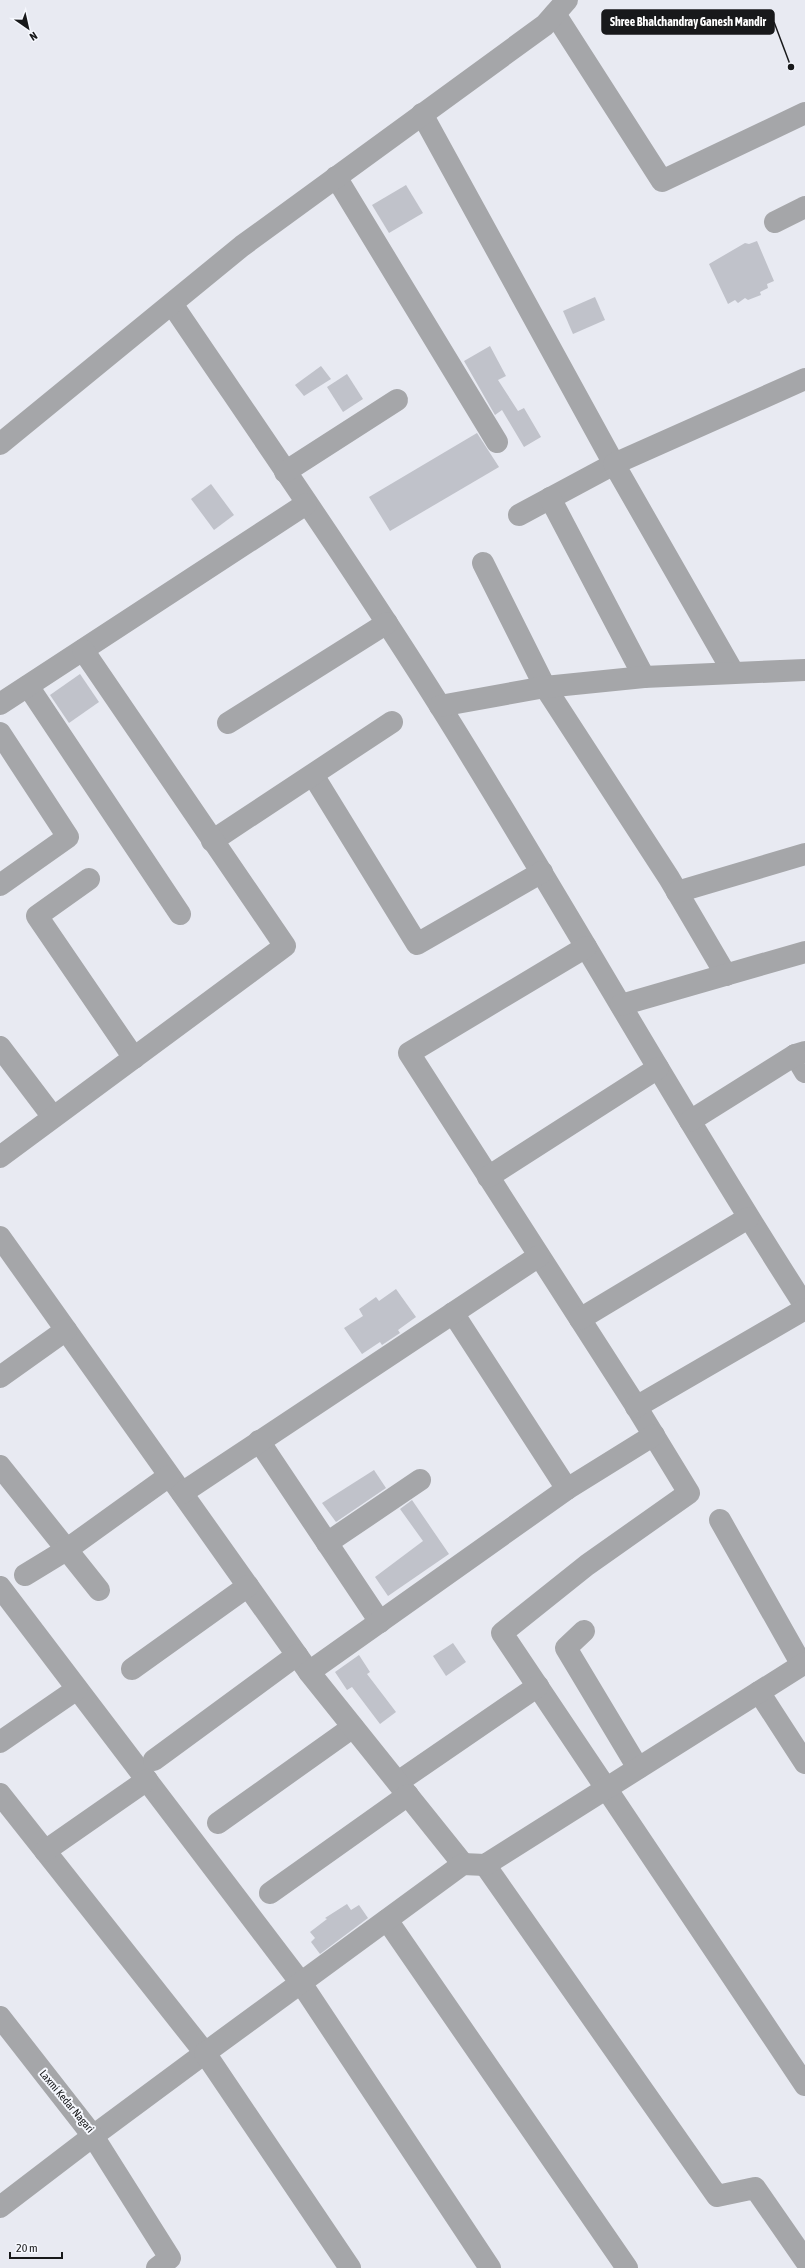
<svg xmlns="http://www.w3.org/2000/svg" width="805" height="2268" viewBox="0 0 805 2268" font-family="'Asap Condensed',sans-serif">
<rect width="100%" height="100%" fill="#e8eaf2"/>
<g fill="#c0c2ca">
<polygon points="406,185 423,213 389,233 372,205"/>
<polygon points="757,241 774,281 767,284 768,288 760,292 761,295 748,300 745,298 738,303 735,300 728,304 709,264 745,243 749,244"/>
<polygon points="595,297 605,320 573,334 563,311"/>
<polygon points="490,346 506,376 498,380 518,411 524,408 541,437 524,447 502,410 495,415 464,361"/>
<polygon points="321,366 331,379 304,396 295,385"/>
<polygon points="347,374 363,399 343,412 327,387"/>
<polygon points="477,433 499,467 390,531 369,497"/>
<polygon points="211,484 234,515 214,530 191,499"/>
<polygon points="80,674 99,702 69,723 50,695"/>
<polygon points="396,1289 416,1317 398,1330 400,1333 382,1345 380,1342 362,1354 344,1328 363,1316 359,1309 376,1297 379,1301"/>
<polygon points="374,1470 386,1488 336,1522 322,1503"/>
<polygon points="412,1500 449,1554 388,1596 375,1577 423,1541 400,1509"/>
<polygon points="453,1643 466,1662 446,1676 433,1656"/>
<polygon points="359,1655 370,1672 367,1674 396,1712 380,1724 352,1687 347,1690 335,1672"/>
<polygon points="347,1904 351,1910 359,1905 368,1918 320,1954 311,1942 315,1938 310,1932 327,1919 325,1918"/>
</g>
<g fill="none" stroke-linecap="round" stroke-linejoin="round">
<g stroke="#a5a6a9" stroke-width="22">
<polyline points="555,14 662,181 805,113"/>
<polyline points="422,114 614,464 519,515"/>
<polyline points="336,177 497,442"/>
<polyline points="775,222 805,207"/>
<path d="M172,304C262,437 354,569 440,706C564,904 678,1109 805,1306"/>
<polyline points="0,444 242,246 545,25 567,0"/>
<polyline points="285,472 397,400"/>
<polyline points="550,498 644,677"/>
<polyline points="483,563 545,687 669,878 726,975"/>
<polyline points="733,672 614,464 805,379"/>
<polyline points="28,686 180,914"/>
<polyline points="0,704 306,504"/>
<polyline points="440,706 545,687 644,677 805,670"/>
<polyline points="228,723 387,623"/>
<polyline points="0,733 68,837 0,885"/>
<polyline points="313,775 417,944 542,872"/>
<polyline points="212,841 392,722"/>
<polyline points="89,879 37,916 134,1058"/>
<polyline points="677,892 805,854"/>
<polyline points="586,947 409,1053 634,1403 689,1493 587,1565 502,1633 805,2085"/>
<polyline points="621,1005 805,952"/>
<polyline points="0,1047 53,1117"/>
<polyline points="805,1052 795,1055 805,1072"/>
<polyline points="690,1121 795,1055"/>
<polyline points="0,1157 285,946 83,650"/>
<polyline points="488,1177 658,1068"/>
<polyline points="0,1237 309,1672"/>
<polyline points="453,1313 567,1489"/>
<polyline points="580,1319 748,1218"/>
<polyline points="0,1377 66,1330"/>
<polyline points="636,1407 805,1309"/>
<polyline points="259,1441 380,1622"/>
<polyline points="0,1466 99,1590"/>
<polyline points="182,1493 539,1256"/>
<polyline points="720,1520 802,1665"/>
<polyline points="327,1543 420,1480"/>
<polyline points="25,1575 66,1550 169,1476"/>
<polyline points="0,1587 301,1983 490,2268"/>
<polyline points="584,1631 566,1648 638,1768"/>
<polyline points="132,1669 248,1586"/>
<polyline points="759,1692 805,1763"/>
<polyline points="0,1742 77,1689"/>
<polyline points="154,1760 297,1655"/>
<polyline points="398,1782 538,1686"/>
<polyline points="0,1794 205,2053 93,2136 0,2017"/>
<polyline points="218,1823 353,1727"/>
<polyline points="45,1851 147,1780"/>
<polyline points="463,1864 309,1672 567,1489 654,1435"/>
<polyline points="485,1865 717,2196 755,2188 805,2260"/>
<polyline points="270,1893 408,1795"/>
<polyline points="387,1920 627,2268"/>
<polyline points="0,2207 93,2136 170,2258 157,2268"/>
<polyline points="350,2268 205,2053 463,1864 485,1865 805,1663"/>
</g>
</g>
<g text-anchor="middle" stroke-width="4" stroke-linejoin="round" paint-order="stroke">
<g font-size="11" fill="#18191b" stroke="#f6f8fe">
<text transform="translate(67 2101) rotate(50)" y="4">Laxmi Kedar Nagari</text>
</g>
</g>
<path fill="none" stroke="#18191b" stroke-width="1.5" d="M791 67L774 22"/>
<circle fill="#18191b" stroke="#f6f8fe" stroke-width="1.5" cx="791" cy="67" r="4"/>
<rect fill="#18191b" stroke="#18191b" stroke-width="1.5" x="602" y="10" width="172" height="24" rx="4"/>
<g font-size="12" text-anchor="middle" font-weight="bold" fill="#fff">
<text x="688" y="26">Shree Bhalchandray Ganesh Mandir</text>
</g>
<g transform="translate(28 28) rotate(146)" stroke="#f6f8fe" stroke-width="3" paint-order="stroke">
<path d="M0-3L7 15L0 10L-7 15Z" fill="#18191b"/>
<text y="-6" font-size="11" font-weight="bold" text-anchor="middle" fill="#18191b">N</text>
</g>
<path d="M10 2252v6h52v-6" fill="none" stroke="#18191b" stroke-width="2"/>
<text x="16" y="2252" font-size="12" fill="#18191b" stroke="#f6f8fe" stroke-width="3" paint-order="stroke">20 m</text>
</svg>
